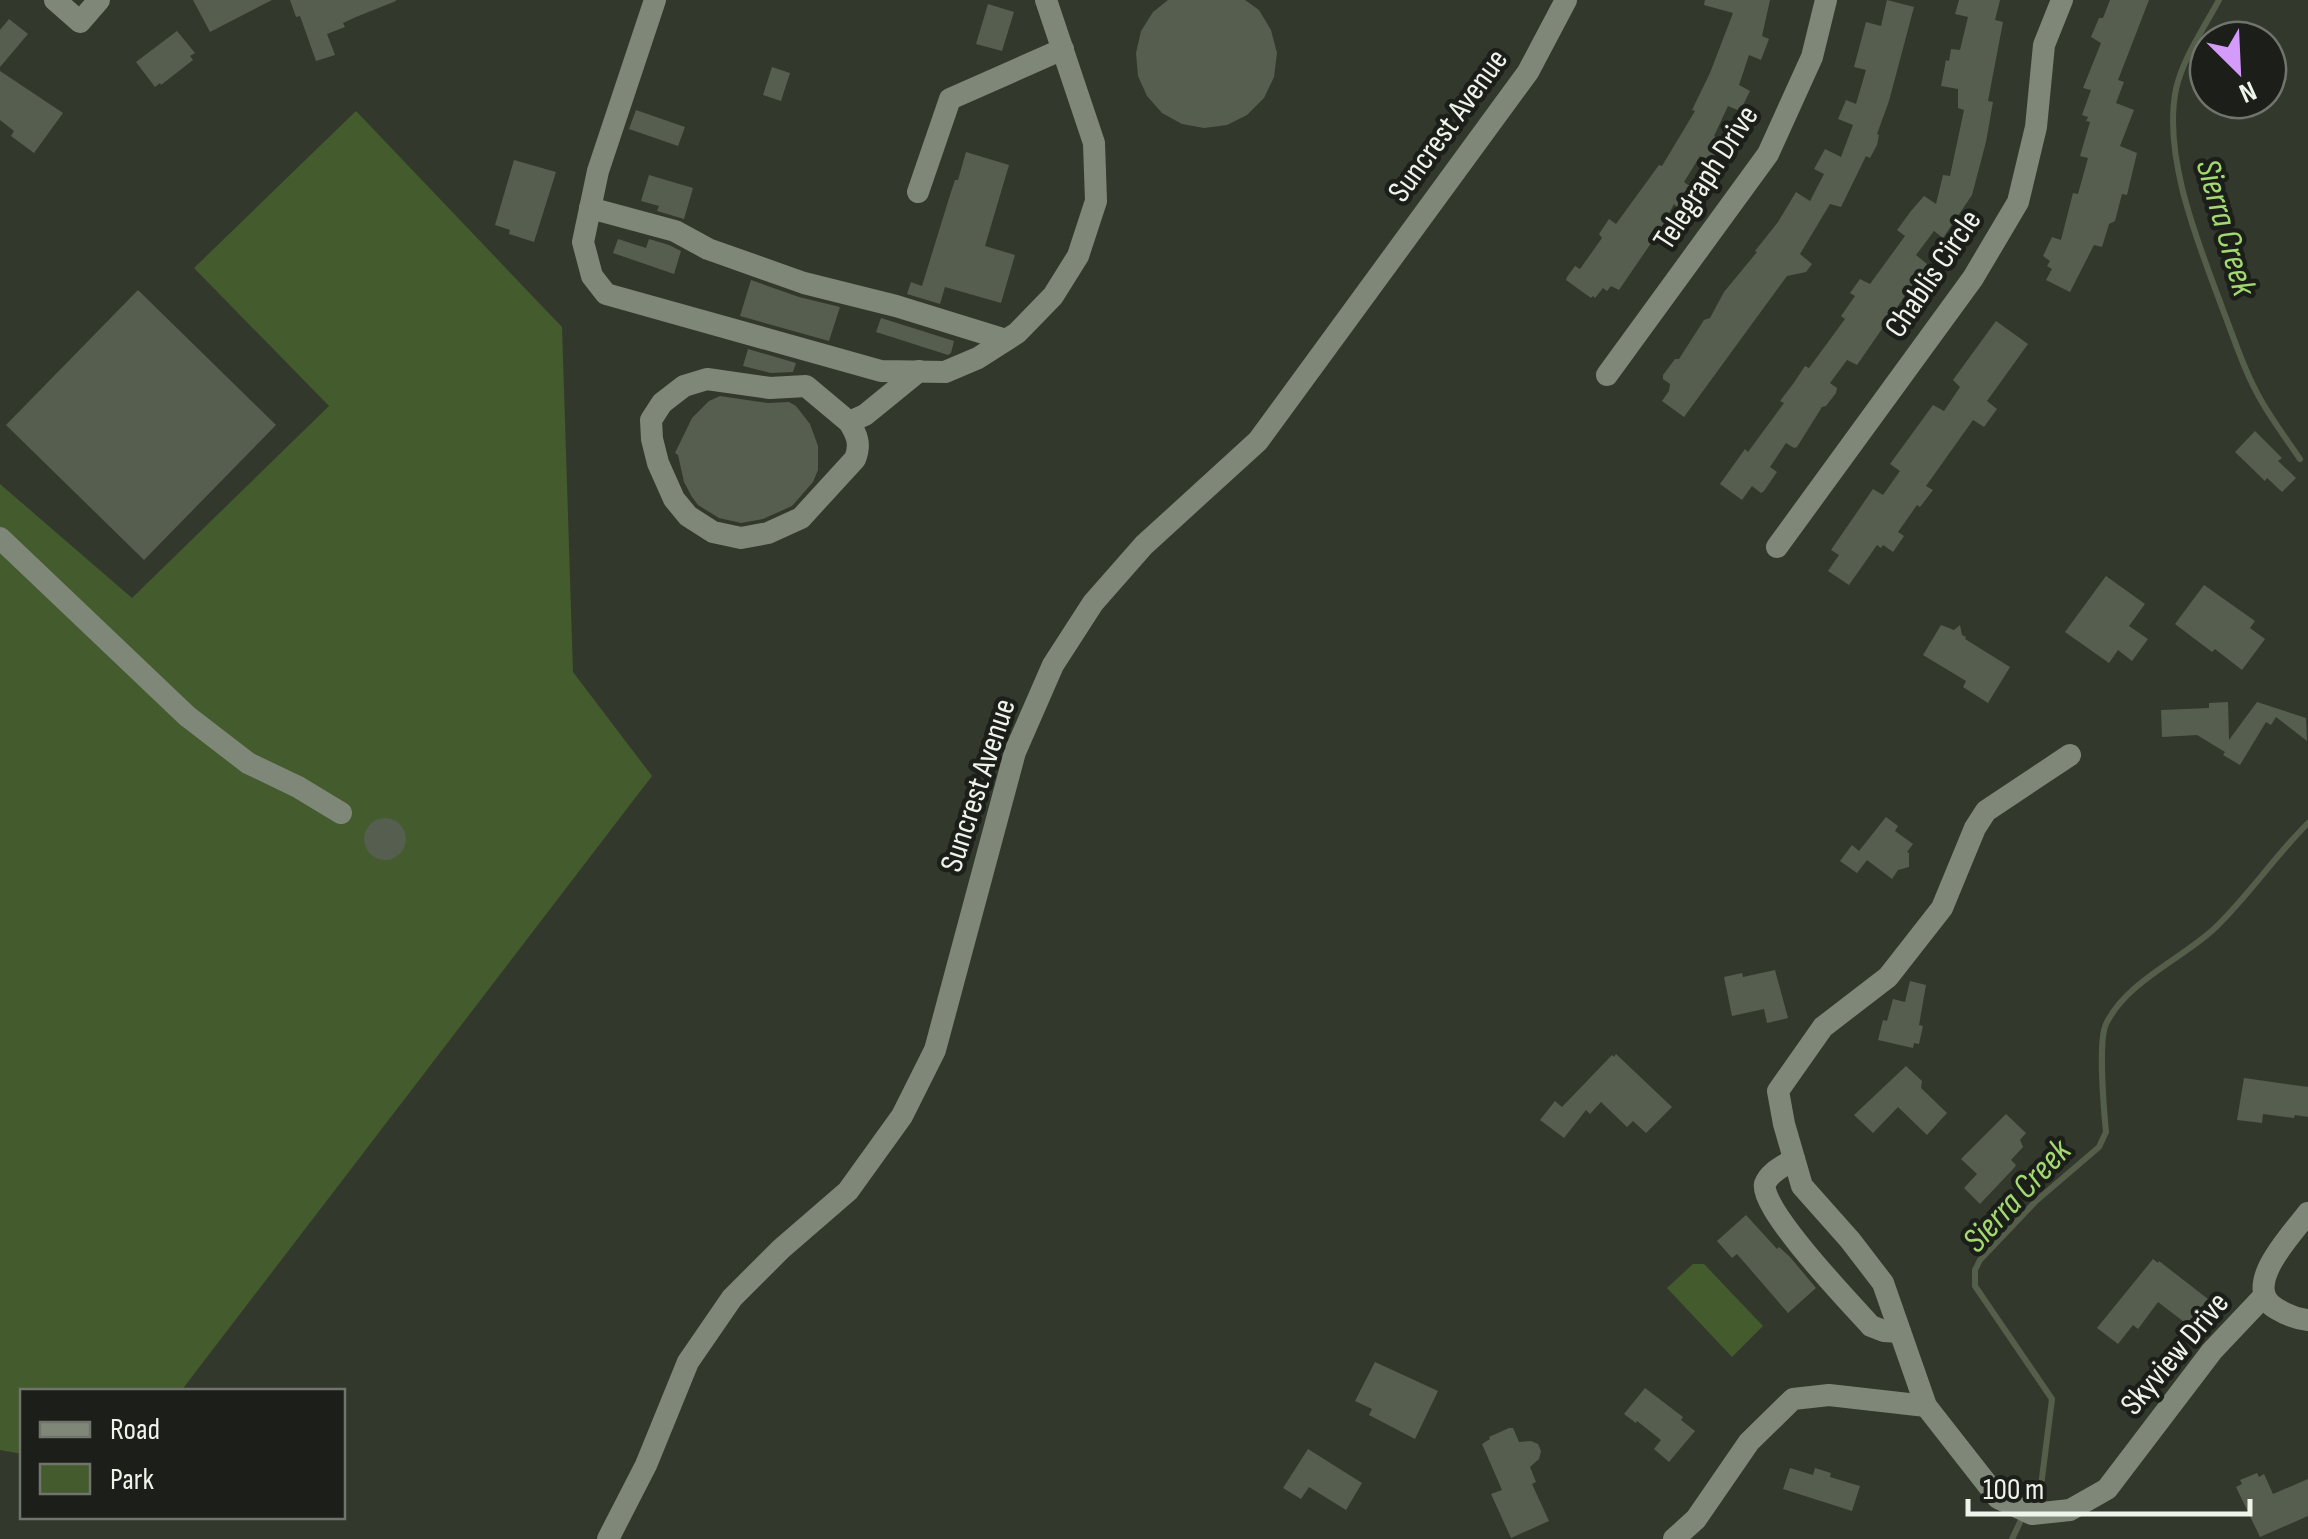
<svg xmlns="http://www.w3.org/2000/svg" width="2308" height="1539" viewBox="0 0 2308 1539" font-family="'Sofia Sans Condensed',sans-serif">
<rect width="100%" height="100%" fill="#32392c"/>
<g fill="#435b2d">
<polygon points="356,111 562,327 573,672 652,776 181,1391 22,1392 22,1454 0,1450 0,484 132,598 329,406 194,268"/>
<polygon points="1693,1264 1704,1264 1763,1326 1732,1357 1667,1288"/>
</g>
<g fill="none" stroke-linecap="round" stroke-linejoin="round">
<g stroke="#545e4a" stroke-width="6">
<path d="M2219,0C2204,28 2183,58 2176,89C2162,158 2200,247 2223,310C2235,341 2245,373 2262,402C2273,421 2287,440 2300,459"/>
<path d="M2041,1486L2052,1399L1975,1286V1270L1980,1260L2036,1201L2099,1147L2106,1132C2104,1111 2098,1041 2106,1024C2127,981 2182,959 2215,928C2249,895 2275,856 2308,823"/>
<polyline points="2012,1539 2022,1518"/>
</g>
</g>
<g fill="#555e4f">
<polygon points="193,0 272,0 210,32"/>
<polygon points="290,0 396,0 396,1 356,17 343,23 345,27 327,34 335,55 316,61 300,16 296,17"/>
<polygon points="1168,0 1245,0 1259,10 1271,30 1277,53 1274,77 1264,98 1247,115 1227,125 1204,128 1182,124 1162,113 1147,96 1138,76 1136,53 1141,31 1153,12"/>
<polygon points="1705,0 1770,0 1762,36 1769,39 1761,60 1749,55 1739,85 1750,91 1740,111 1728,106 1714,136 1723,143 1711,163 1700,156 1684,182 1691,187 1677,207 1674,204 1660,230 1619,290 1611,286 1607,291 1603,288 1595,298 1593,296 1591,298 1566,280 1567,277 1575,266 1580,269 1602,238 1599,234 1609,219 1616,224 1659,165 1662,166 1695,111 1692,110 1710,73 1733,13 1704,5"/>
<polygon points="1887,0 1914,7 1889,101 1877,134 1879,135 1877,145 1870,158 1866,156 1841,207 1830,204 1800,254 1812,264 1806,272 1787,276 1684,417 1662,401 1669,391 1670,384 1663,379 1663,375 1675,359 1679,359 1704,320 1710,318 1724,292 1757,252 1755,251 1778,222 1796,192 1810,201 1824,174 1814,169 1825,149 1841,157 1853,125 1838,119 1846,100 1856,104 1866,70 1854,67 1866,22 1881,26"/>
<polygon points="1959,0 2000,0 1995,20 2003,22 1988,101 1993,102 1986,142 1972,195 1943,238 1934,231 1916,255 1927,264 1857,365 1847,360 1830,383 1837,388 1836,393 1826,406 1822,407 1797,447 1794,448 1786,443 1770,467 1777,472 1764,491 1761,493 1752,486 1742,500 1720,484 1745,449 1748,452 1784,403 1780,401 1793,384 1805,366 1809,368 1845,319 1841,316 1855,296 1850,293 1860,279 1870,284 1905,236 1897,230 1911,211 1924,196 1936,204 1943,175 1950,176 1964,110 1958,108 1958,89 1941,86 1946,60 1949,61 1951,49 1960,50 1968,17 1955,14"/>
<polygon points="2110,0 2149,0 2118,80 2124,82 2116,103 2134,110 2120,146 2137,153 2127,195 2122,194 2115,221 2109,224 2102,247 2094,245 2070,292 2046,280 2052,269 2047,266 2050,261 2043,256 2052,237 2061,240 2073,193 2078,194 2088,158 2080,156 2090,122 2086,121 2088,117 2082,115 2091,90 2083,88 2101,43 2091,37 2099,18 2103,18"/>
<polygon points="988,4 1014,12 1002,51 976,44"/>
<polygon points="9,19 28,34 0,67 0,30"/>
<polygon points="177,31 195,53 190,56 193,60 161,85 160,83 155,87 136,62"/>
<polygon points="772,67 790,73 781,101 763,95"/>
<polygon points="0,71 63,113 34,153 11,136 14,131 0,120"/>
<polygon points="636,110 685,127 678,146 629,129"/>
<polygon points="966,152 1009,165 985,246 1015,255 1001,303 945,287 940,304 907,294 911,282 922,286 950,195 955,180 958,180"/>
<polygon points="514,160 556,172 534,242 509,234 510,230 495,225"/>
<polygon points="649,175 693,188 684,219 657,211 659,206 641,201"/>
<polygon points="618,239 646,248 649,239 669,245 681,251 674,274 613,253"/>
<polygon points="751,280 799,297 840,307 829,341 740,316"/>
<polygon points="138,290 276,425 144,560 6,425"/>
<polygon points="881,318 954,341 951,353 948,355 876,332"/>
<polygon points="1996,321 2028,344 1987,401 1997,409 1984,427 1973,420 1926,486 1933,490 1920,507 1917,505 1898,532 1904,536 1893,552 1883,545 1881,548 1877,545 1849,585 1828,571 1839,555 1831,550 1873,489 1883,495 1900,471 1890,464 1933,405 1944,411 1960,387 1953,380"/>
<polygon points="748,349 796,363 793,372 771,373 743,366"/>
<polygon points="720,396 768,403 789,402 796,406 810,424 818,446 818,470 813,482 792,506 763,519 741,523 719,518 698,505 692,497 684,482 678,455 675,453 692,418 709,401"/>
<polygon points="2255,431 2282,458 2278,461 2296,478 2282,492 2267,478 2265,481 2235,452"/>
<polygon points="2106,576 2145,604 2129,626 2148,639 2132,661 2118,650 2109,663 2065,632"/>
<polygon points="2204,585 2255,621 2250,628 2265,639 2242,670 2215,649 2212,652 2175,624"/>
<polygon points="1941,625 1954,630 1960,625 1962,635 1966,637 1965,639 2010,667 1988,703 1963,687 1966,681 1923,655"/>
<polygon points="2228,702 2229,740 2257,702 2306,718 2307,741 2276,717 2271,725 2266,722 2240,765 2223,755 2225,752 2197,735 2162,737 2161,710 2209,708 2209,703"/>
<polygon points="1886,817 1898,826 1895,831 1913,844 1907,852 1909,853 1909,867 1898,870 1892,879 1867,860 1857,873 1840,861 1852,845 1859,851"/>
<circle cx="385" cy="839" r="21"/>
<polygon points="1775,970 1788,1018 1767,1023 1764,1009 1732,1016 1724,977 1742,973 1743,977"/>
<polygon points="1910,981 1926,985 1919,1025 1923,1026 1919,1044 1914,1043 1913,1048 1878,1040 1883,1020 1887,1021 1893,999 1905,1002"/>
<polygon points="1616,1054 1672,1107 1646,1133 1633,1121 1627,1127 1601,1102 1590,1114 1586,1110 1564,1138 1540,1120 1555,1101 1562,1107 1612,1055 1614,1057"/>
<polygon points="1906,1066 1922,1081 1921,1088 1947,1113 1927,1135 1898,1107 1873,1133 1854,1115"/>
<polygon points="2244,1078 2308,1087 2308,1117 2295,1115 2294,1118 2263,1114 2262,1123 2237,1120"/>
<polygon points="2006,1114 2026,1133 2020,1140 2023,1147 2011,1160 2016,1165 2014,1168 1980,1204 1964,1188 1977,1174 1961,1159"/>
<polygon points="1746,1215 1777,1249 1779,1247 1790,1257 1816,1288 1788,1313 1737,1254 1732,1258 1717,1241"/>
<polygon points="2153,1259 2158,1263 2159,1261 2208,1299 2188,1325 2158,1302 2138,1329 2133,1325 2118,1344 2097,1328"/>
<polygon points="1375,1362 1438,1391 1415,1439 1369,1415 1372,1409 1355,1401"/>
<polygon points="1645,1388 1683,1417 1681,1420 1695,1431 1669,1462 1654,1449 1661,1440 1637,1421 1636,1423 1624,1414"/>
<polygon points="1509,1428 1513,1428 1519,1442 1531,1441 1538,1444 1541,1451 1539,1459 1530,1467 1536,1482 1532,1484 1549,1521 1511,1538 1491,1494 1502,1490 1482,1444 1490,1439 1489,1437"/>
<polygon points="1308,1449 1362,1483 1346,1510 1309,1487 1301,1499 1283,1488"/>
<polygon points="1790,1468 1813,1475 1815,1468 1831,1473 1830,1477 1860,1486 1852,1511 1783,1489"/>
<polygon points="2257,1473 2259,1477 2264,1474 2273,1494 2308,1479 2308,1516 2260,1537 2236,1487 2242,1484 2240,1480"/>
</g>
<g fill="none" stroke-linecap="round" stroke-linejoin="round">
<g stroke="#7f8878" stroke-width="22">
<polyline points="55,0 80,22 99,0"/>
<polyline points="655,0 598,171 583,242 592,276 606,294 881,371 945,372 978,358 1017,333 1053,296 1078,256 1096,201 1094,143 1046,0"/>
<polyline points="918,192 950,99 1063,49"/>
<polyline points="590,208 675,231 708,249 804,283 896,306 1006,340"/>
<polyline points="1607,375 1768,154 1812,57 1826,0"/>
<path d="M849,422C857,435 861,444 855,459L801,518L768,533L741,538L713,532L688,516L674,499L658,463L652,439L651,420L662,403L684,386L707,379L770,388L806,386L849,422L865,415L919,371"/>
<polyline points="0,538 187,716 248,763 298,787 341,813"/>
<polyline points="1777,547 1973,278 2018,202 2036,127 2044,45 2062,0"/>
<polyline points="2070,755 1986,811 1975,828 1942,908 1888,977 1823,1027 1778,1091 1784,1124 1802,1186 1850,1240 1883,1283 1926,1406 1998,1498 2032,1514 2070,1510 2107,1489 2212,1351 2264,1296"/>
<path d="M1794,1159C1784,1166 1769,1172 1765,1184C1759,1208 1852,1305 1871,1326L1884,1331L1900,1332"/>
<path d="M2308,1213C2292,1234 2239,1288 2277,1309C2287,1315 2297,1319 2308,1320"/>
<polyline points="608,1539 646,1465 688,1362 732,1298 781,1249 848,1191 902,1116 935,1050 1015,752 1053,665 1093,603 1144,545 1258,441 1528,72 1566,0"/>
<polyline points="1674,1539 1696,1519 1749,1442 1793,1399 1829,1395 1926,1406"/>
</g>
</g>
<g text-anchor="middle" stroke-width="9" stroke-linejoin="round" paint-order="stroke">
<g font-size="32" fill="#eff4eb" stroke="#1c1f19">
<text transform="translate(1447 125) rotate(-54)" y="11">Suncrest Avenue</text>
<text transform="translate(1705 177) rotate(-57)" y="11">Telegraph Drive</text>
<text transform="translate(1932 273) rotate(-56)" y="11">Chablis Circle</text>
<text transform="translate(977 785) rotate(-72)" y="11">Suncrest Avenue</text>
<text transform="translate(2174 1353) rotate(-50)" y="11">Skyview Drive</text>
</g>
<g font-size="35" font-style="italic" fill="#a3da6f" stroke="#1c1f19">
<text transform="translate(2227 227) rotate(74)" y="12">Sierra Creek</text>
<text transform="translate(2016 1195) rotate(-47)" y="12">Sierra Creek</text>
</g>
</g>
<rect x="20" y="1389" width="325" height="130" fill="#1c1f19" stroke="#70746d" stroke-width="2.5"/>
<rect x="40" y="1422" width="50" height="15" fill="#7f8878" stroke="#70746d" stroke-width="2.5"/>
<text x="110" y="1439" font-size="30" fill="#eff4eb">Road</text>
<rect x="40" y="1464" width="50" height="30" fill="#435b2d" stroke="#70746d" stroke-width="2.5"/>
<text x="110" y="1489" font-size="30" fill="#eff4eb">Park</text>
<g transform="translate(2238 70) rotate(156)"><circle r="48" fill="#1c1f19" stroke="#70746d" stroke-width="2.5"/>
<path d="M0-8L18 38L0 25L-18 38Z" fill="#d59bfb"/>
<text y="-15" font-size="28" font-weight="bold" text-anchor="middle" fill="#eff4eb">N</text>
</g>
<path d="M1968 1499v15h282v-15" fill="none" stroke="#eff4eb" stroke-width="5"/>
<text x="1983" y="1499" font-size="30" fill="#eff4eb" stroke="#1c1f19" stroke-width="8" paint-order="stroke">100 m</text>
</svg>
